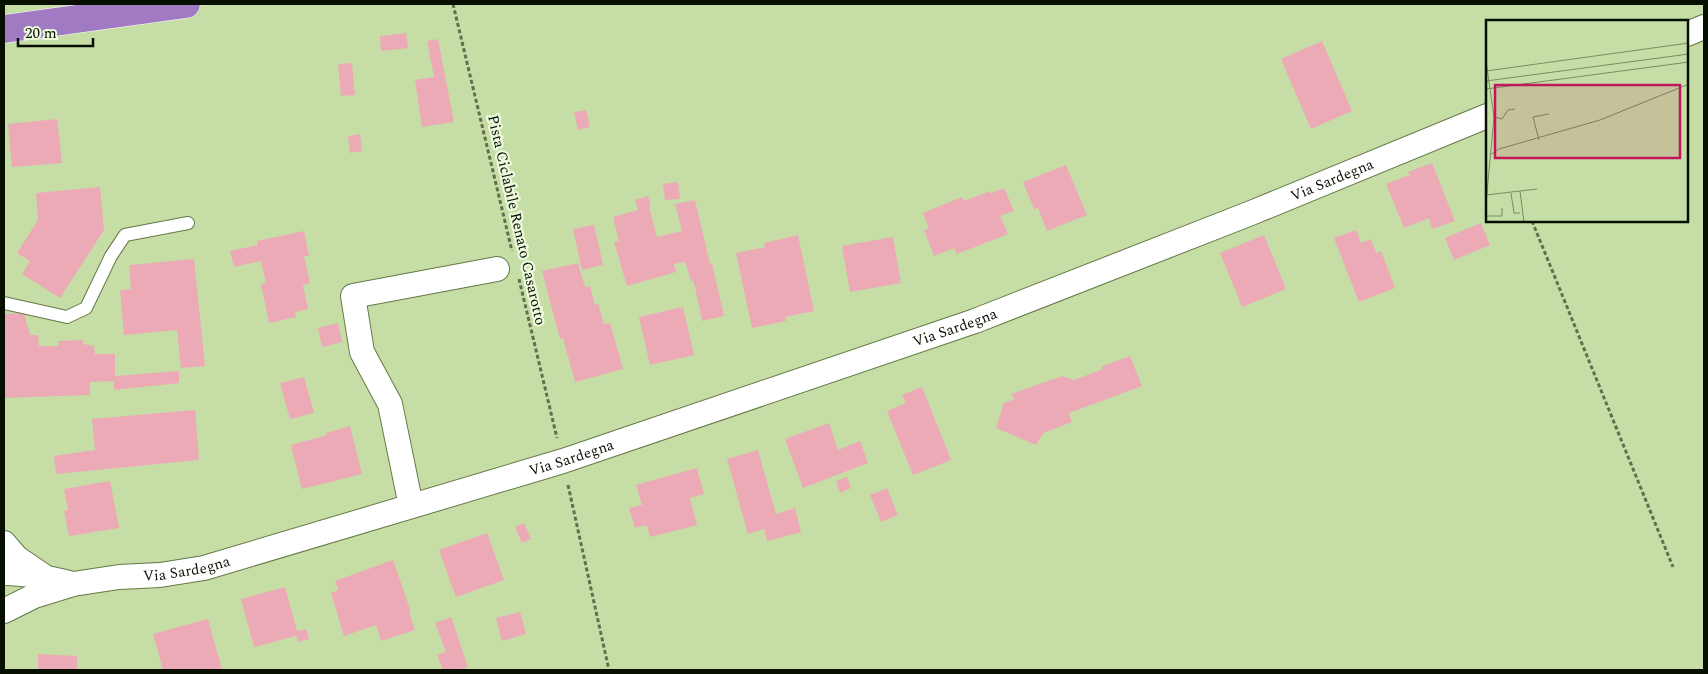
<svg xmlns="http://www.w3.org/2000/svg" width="1708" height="674" viewBox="0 0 1708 674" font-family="Spectral,serif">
<rect width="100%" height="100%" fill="#c6dea6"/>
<g fill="#ecaab6">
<polygon points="406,33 408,48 381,51 380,36"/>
<polygon points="438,39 454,122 422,127 415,80 434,77 427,41"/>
<polygon points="1322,41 1352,111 1311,129 1281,59"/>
<polygon points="352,63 355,95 341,96 338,64"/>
<polygon points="586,110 590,127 578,130 574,112"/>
<polygon points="57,119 62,163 12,167 8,124"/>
<polygon points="360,134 362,151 350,153 348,136"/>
<polygon points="1432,163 1455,221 1432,229 1429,218 1404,228 1386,184 1410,175 1408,172"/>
<polygon points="1066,165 1087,215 1047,231 1038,208 1034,209 1023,182"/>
<polygon points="678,182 680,199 665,200 663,184"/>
<polygon points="100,187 104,230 60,298 22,274 30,261 17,253 38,220 36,193"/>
<polygon points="1004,188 1014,211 1000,216 1008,234 957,254 954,248 934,256 924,230 929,228 923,213 962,197 964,201 990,191 991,193"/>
<polygon points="648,196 651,207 649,207 657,237 682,231 675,204 695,200 709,260 710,264 712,263 724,316 702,321 695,287 693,281 691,281 685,262 674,264 676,272 627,286 614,242 619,241 613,217 638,210 635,200"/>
<polygon points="1481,223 1490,245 1454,260 1445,238"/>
<polygon points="594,225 603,265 582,270 573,229"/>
<polygon points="1356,230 1361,243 1371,239 1376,253 1381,251 1395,288 1359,302 1334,238"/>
<polygon points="304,231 309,256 304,256 310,283 303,285 308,309 295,312 296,317 269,323 261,284 266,283 261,261 234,267 230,251 258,245 257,241"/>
<polygon points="798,235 814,311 785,317 786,321 752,328 736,253 765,247 764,243"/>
<polygon points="1264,235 1286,289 1242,307 1220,253"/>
<polygon points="893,237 901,283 850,292 842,246"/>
<polygon points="194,259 205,366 181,368 177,330 124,335 120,290 131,289 129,265"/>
<polygon points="578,263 585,287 590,286 595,305 598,303 604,324 610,323 623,369 575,382 563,338 560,339 542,271"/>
<polygon points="683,307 694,355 650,365 639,317"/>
<polygon points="24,313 30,335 38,335 39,346 59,346 58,341 83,340 83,344 94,346 95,354 115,354 115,376 179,371 179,383 114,390 114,381 90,382 90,395 4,398 4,314"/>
<polygon points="338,323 342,342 322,347 318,328"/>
<polygon points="1130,356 1142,386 1069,413 1072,422 1043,433 1036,445 996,428 1004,403 1015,399 1011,394 1062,376 1074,380 1103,369 1101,367"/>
<polygon points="304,377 314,413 290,419 280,383"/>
<polygon points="922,387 951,460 913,475 887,411 906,403 902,395"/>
<polygon points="195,410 199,460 56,474 54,456 95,450 92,419"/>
<polygon points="829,423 838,450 860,441 868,463 803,488 785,439"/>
<polygon points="350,426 362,474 302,489 291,445 327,435 326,433"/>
<polygon points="758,450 776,514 795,508 801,532 767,541 764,529 748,534 727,459"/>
<polygon points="697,468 704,494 690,498 697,525 650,537 647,525 635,528 629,508 642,505 636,485"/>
<polygon points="847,477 851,488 840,493 836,481"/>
<polygon points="110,481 119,528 69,536 64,511 68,510 64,489"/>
<polygon points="887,488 898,515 881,522 870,495"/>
<polygon points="524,523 531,539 522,543 515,527"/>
<polygon points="487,533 504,580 456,597 439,550"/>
<polygon points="393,560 411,612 409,613 415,630 381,641 376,625 344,636 331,593 338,590 335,581"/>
<polygon points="285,587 297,631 306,629 309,639 298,642 296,636 254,647 241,599"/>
<polygon points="520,612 526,634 502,641 496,618"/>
<polygon points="451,617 468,667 458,670 443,670 437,655 446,652 435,623"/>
<polygon points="208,619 222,670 163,670 153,634"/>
<polygon points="38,654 77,656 77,670 38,670"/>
</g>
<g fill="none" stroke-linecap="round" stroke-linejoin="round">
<defs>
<polyline id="service" points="4,303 67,317 86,308 111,256 125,235 188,223"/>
<g id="minor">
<polyline points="1687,34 1704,27"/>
<polyline points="411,506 390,404 362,352 353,296 497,269"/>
<polyline points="4,543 17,558 42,575"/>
<path d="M4,573C28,573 50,578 73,584"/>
<path id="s1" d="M4,611L34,596L73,584L119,577L160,575L204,568L563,461L975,321L1251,213L1487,116"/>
</g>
<polyline id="motorway" points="4,29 186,4"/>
</defs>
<use href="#service" stroke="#647945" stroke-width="14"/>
<use href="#minor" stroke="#647945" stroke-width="26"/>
<use href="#motorway" stroke="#fff" stroke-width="29"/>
<g stroke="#60704e" stroke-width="3" stroke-dasharray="4 2.5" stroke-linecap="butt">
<polyline points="453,4 512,251"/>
<polyline points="1532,221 1673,567"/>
<polyline points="519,279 557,438"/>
<polyline points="568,485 609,670"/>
</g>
<use href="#service" stroke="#fff" stroke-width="12"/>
<use href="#minor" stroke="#fff" stroke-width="24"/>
<use href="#motorway" stroke="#a07bc3" stroke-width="28"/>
</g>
<g text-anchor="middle" stroke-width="4.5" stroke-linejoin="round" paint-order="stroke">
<g font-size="15" fill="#070f00" stroke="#eefade">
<text dy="5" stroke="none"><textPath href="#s1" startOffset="1400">Via Sardegna</textPath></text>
<text transform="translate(517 220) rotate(77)" y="5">Pista Ciclabile Renato Casarotto</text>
<text dy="5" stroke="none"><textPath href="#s1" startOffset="995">Via Sardegna</textPath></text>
<text dy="5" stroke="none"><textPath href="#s1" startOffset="590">Via Sardegna</textPath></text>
<text dy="5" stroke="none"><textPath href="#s1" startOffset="189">Via Sardegna</textPath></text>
</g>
</g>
<g transform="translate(1486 20)">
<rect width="202" height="202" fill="#c6dea6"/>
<path fill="none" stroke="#7a8b64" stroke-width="1" d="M0,41L8,97L0,183M0,51L203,23M0,61L203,34M0,69L203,42M8,97L16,99L22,90L29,89M53,120L47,97L63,94M4,135L13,129L114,100L203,64M34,171L38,202M25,173L28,193H34M0,175L51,169M0,196H16V188"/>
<path fill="#c2185b" fill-opacity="0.15" stroke="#c2185b" stroke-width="2.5" d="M9,65H194V138H9Z"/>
<rect width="202" height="202" fill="none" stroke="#070f00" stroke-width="2.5"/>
</g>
<rect width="1708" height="674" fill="none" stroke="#070f00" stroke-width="10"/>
<path d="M18 38v8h75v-8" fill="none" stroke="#070f00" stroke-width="2.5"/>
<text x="25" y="38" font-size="15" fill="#070f00" stroke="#eefade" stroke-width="4" paint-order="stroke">20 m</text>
</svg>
